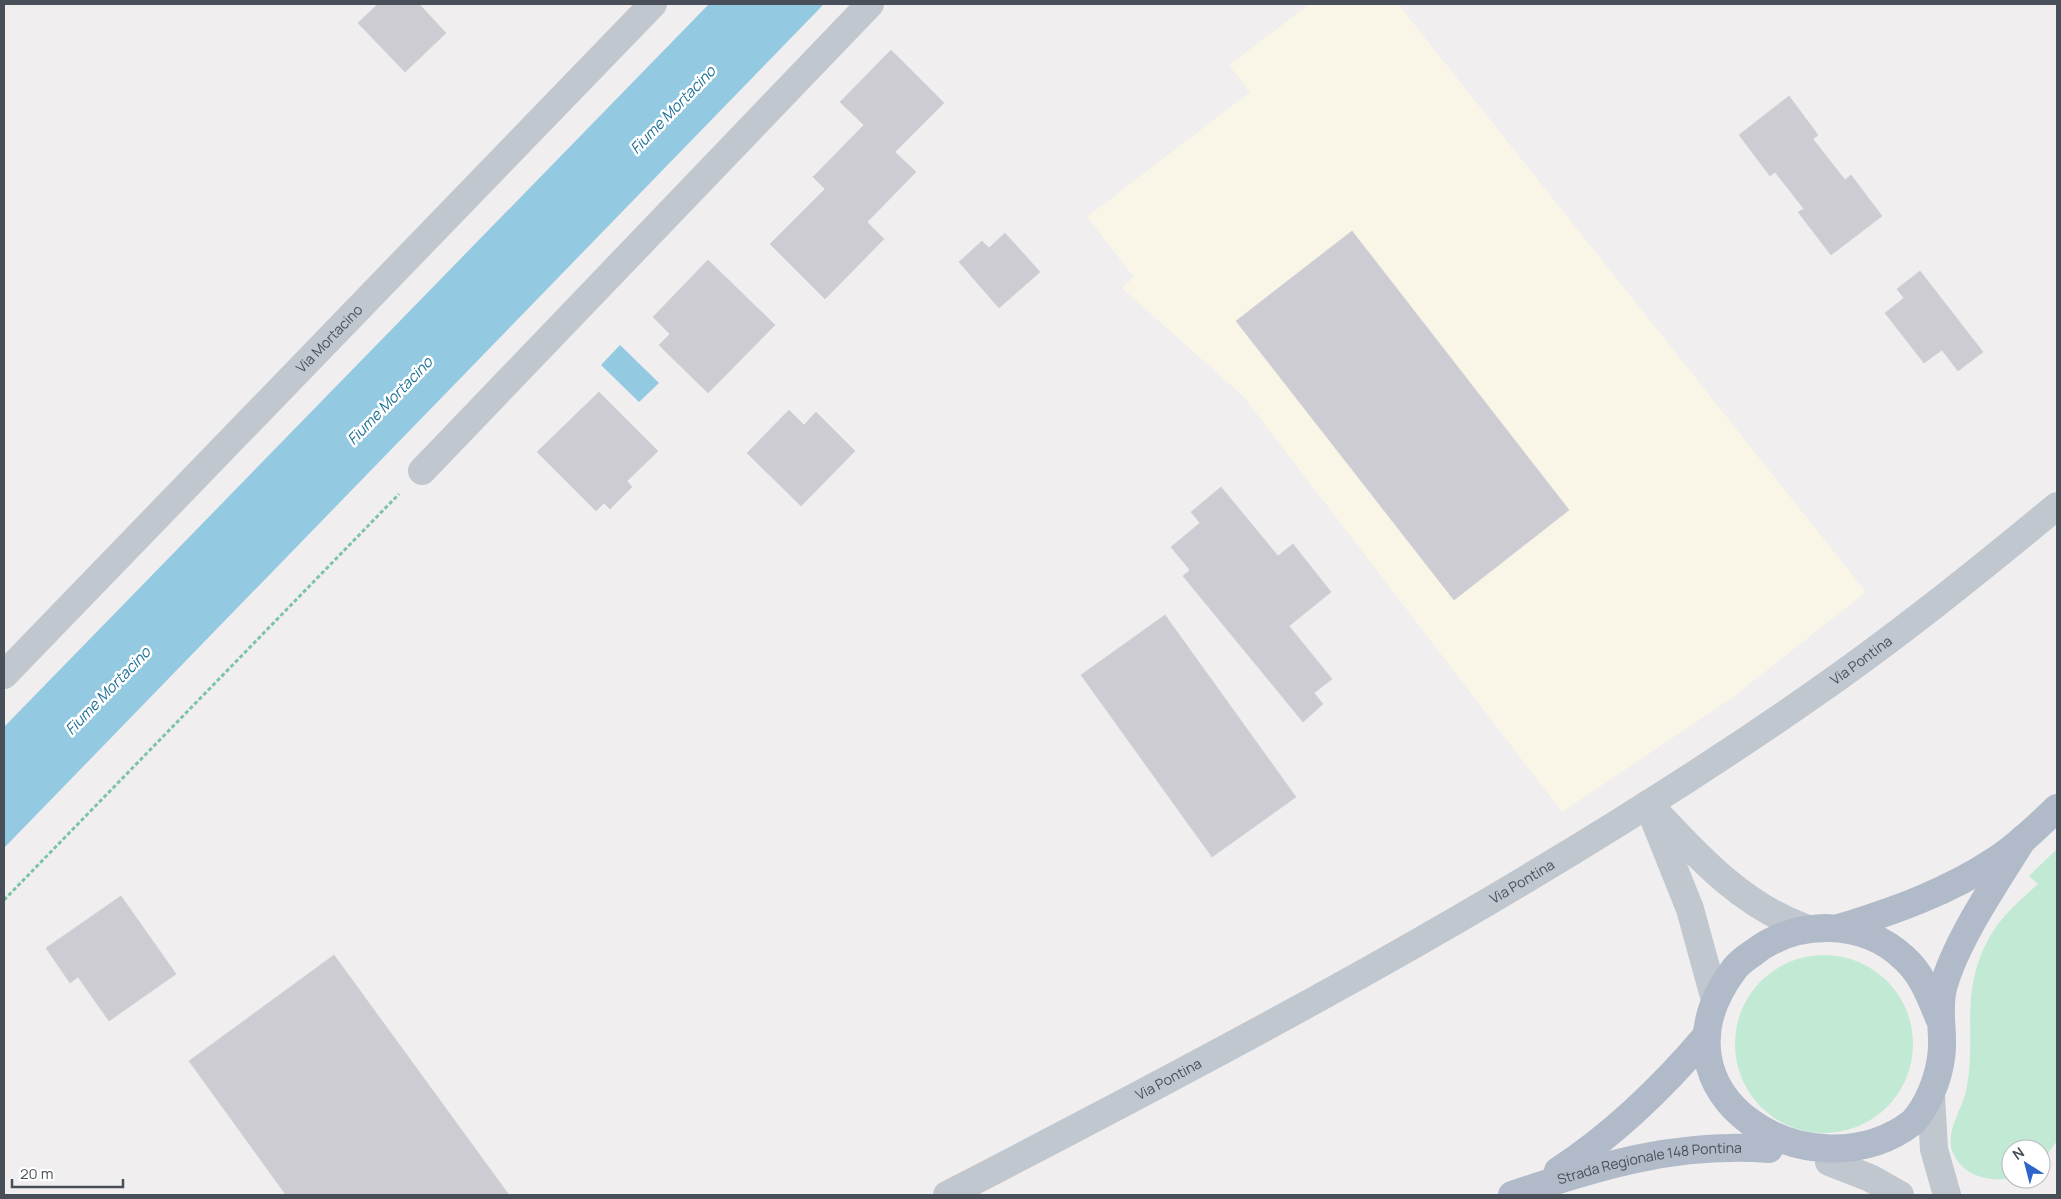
<svg xmlns="http://www.w3.org/2000/svg" width="2061" height="1199" viewBox="0 0 2061 1199" font-family="Manrope,sans-serif">
<rect width="100%" height="100%" fill="#f0eeee"/>
<polygon fill="#f9f6e8" points="1310,4 1398,4 1866,592 1732,698 1562,812 1243,396 1122,288 1134,277 1087,217 1250,92 1229,65"/>
<g fill="#c1e9d4">
<path d="M2057,849V1141L2041,1162V1149H2011V1178C1990,1183 1962,1175 1953,1153C1944,1133 1962,1110 1966,1091C1977,1040 1960,1000 1984,948C1996,921 2017,903 2038,884L2029,876Z"/>
<circle cx="1824" cy="1044" r="89"/>
</g>
<g fill="#93c9e1">
<polygon points="709,4 824,4 4,848 4,727"/>
<polygon points="620,345 659,383 639,402 601,365"/>
</g>
<g fill="#ccccd2" stroke="#d2d3d8">
<polygon points="378,4 419,4 446,33 405,72 358,23"/>
<polygon points="891,50 944,103 895,152 916,172 867,222 884,239 825,299 770,244 825,189 813,177 864,125 840,102"/>
<polygon points="1789,96 1818,135 1813,139 1845,180 1851,175 1882,216 1831,255 1798,212 1804,209 1775,172 1770,176 1739,135"/>
<polygon points="1352,231 1569,510 1454,600 1236,321"/>
<polygon points="1005,233 1040,272 999,308 959,262 982,241 989,248"/>
<polygon points="708,260 775,325 708,393 659,345 670,334 653,317"/>
<polygon points="1920,271 1983,352 1958,371 1942,350 1924,363 1885,313 1904,298 1897,289"/>
<polygon points="599,392 658,451 627,481 632,487 610,509 604,503 596,511 537,452"/>
<polygon points="789,410 804,425 816,412 855,451 801,506 747,453"/>
<polygon points="1221,487 1278,556 1293,544 1331,592 1289,626 1332,679 1314,693 1323,704 1303,722 1183,576 1190,570 1171,547 1200,523 1191,512"/>
<polygon points="1165,615 1296,797 1212,857 1081,675"/>
<polygon points="121,896 176,974 109,1021 78,977 70,983 46,948"/>
<polygon points="334,955 509,1195 286,1195 189,1061"/>
</g>
<g fill="none" stroke-linecap="round" stroke-linejoin="round">
<polyline stroke="#7dc3a7" stroke-width="3" stroke-dasharray="4 2.5" stroke-linecap="butt" points="4,900 399,494"/>
<g stroke="#c0c7ce" stroke-width="28">
<polyline points="422,471 870,4"/>
<path id="s1" d="M4,675L653,4"/>
<polyline points="1648,804 1690,909 1715,1000"/>
<path d="M1660,816C1703,862 1745,906 1805,928"/>
<polyline points="1931,1095 1934,1149 1947,1195"/>
<polyline points="1829,1162 1870,1178 1900,1195"/>
<path id="s2" d="M947,1195C1241,1043 1535,888 1807,699C1894,639 1976,573 2057,506"/>
</g>
<g stroke="#b0bac9" stroke-width="28">
<path d="M1839,928C1894,911 1948,892 1996,860C2018,846 2038,826 2057,808"/>
<path d="M1939,1018C1930,996 1922,974 1904,958C1863,919 1796,919 1753,953C1747,957 1740,962 1735,968C1638,1096 1813,1199 1913,1122C1928,1105 1938,1080 1941,1058C1945,1035 1937,1013 1943,988C1956,940 1997,881 2023,839"/>
<path d="M1558,1171C1616,1133 1663,1087 1707,1035"/>
<path id="s3" d="M1512,1195C1598,1166 1677,1142 1769,1149"/>
</g>
</g>
<g text-anchor="middle" stroke-width="5" stroke-linejoin="round" paint-order="stroke">
<g font-size="14" fill="#484f59" stroke="#fff">
<text dy="5" stroke="none"><textPath href="#s1" startOffset="468">Via Mortacino</textPath></text>
<text dy="5" stroke="none"><textPath href="#s2" startOffset="1060">Via Pontina</textPath></text>
<text dy="5" stroke="none"><textPath href="#s2" startOffset="655">Via Pontina</textPath></text>
<text dy="5" stroke="none"><textPath href="#s2" startOffset="250">Via Pontina</textPath></text>
<text dy="5" stroke="none"><textPath href="#s3" startOffset="142">Strada Regionale 148 Pontina</textPath></text>
</g>
<g font-size="15" font-style="italic" fill="#1d7197" stroke="#fff">
<text transform="translate(673 110) rotate(-46)" y="5">Fiume Mortacino</text>
<text transform="translate(390 401) rotate(-46)" y="5">Fiume Mortacino</text>
<text transform="translate(108 691) rotate(-46)" y="5">Fiume Mortacino</text>
</g>
</g>
<rect width="2061" height="1199" fill="none" stroke="#484f59" stroke-width="10"/>
<g transform="translate(2026 1164) rotate(324)"><circle r="24" fill="#ffffff" stroke="#b6b9bd"/>
<path d="M0-4L9 19L0 12L-9 19Z" fill="#2e63c9"/>
<text y="-8" font-size="14" font-weight="bold" text-anchor="middle" fill="#484f59">N</text>
</g>
<path d="M12 1179v8h111v-8" fill="none" stroke="#484f59" stroke-width="2.5"/>
<text x="20" y="1179" font-size="15" fill="#484f59" stroke="#ffffff" stroke-width="4" paint-order="stroke">20 m</text>
</svg>
